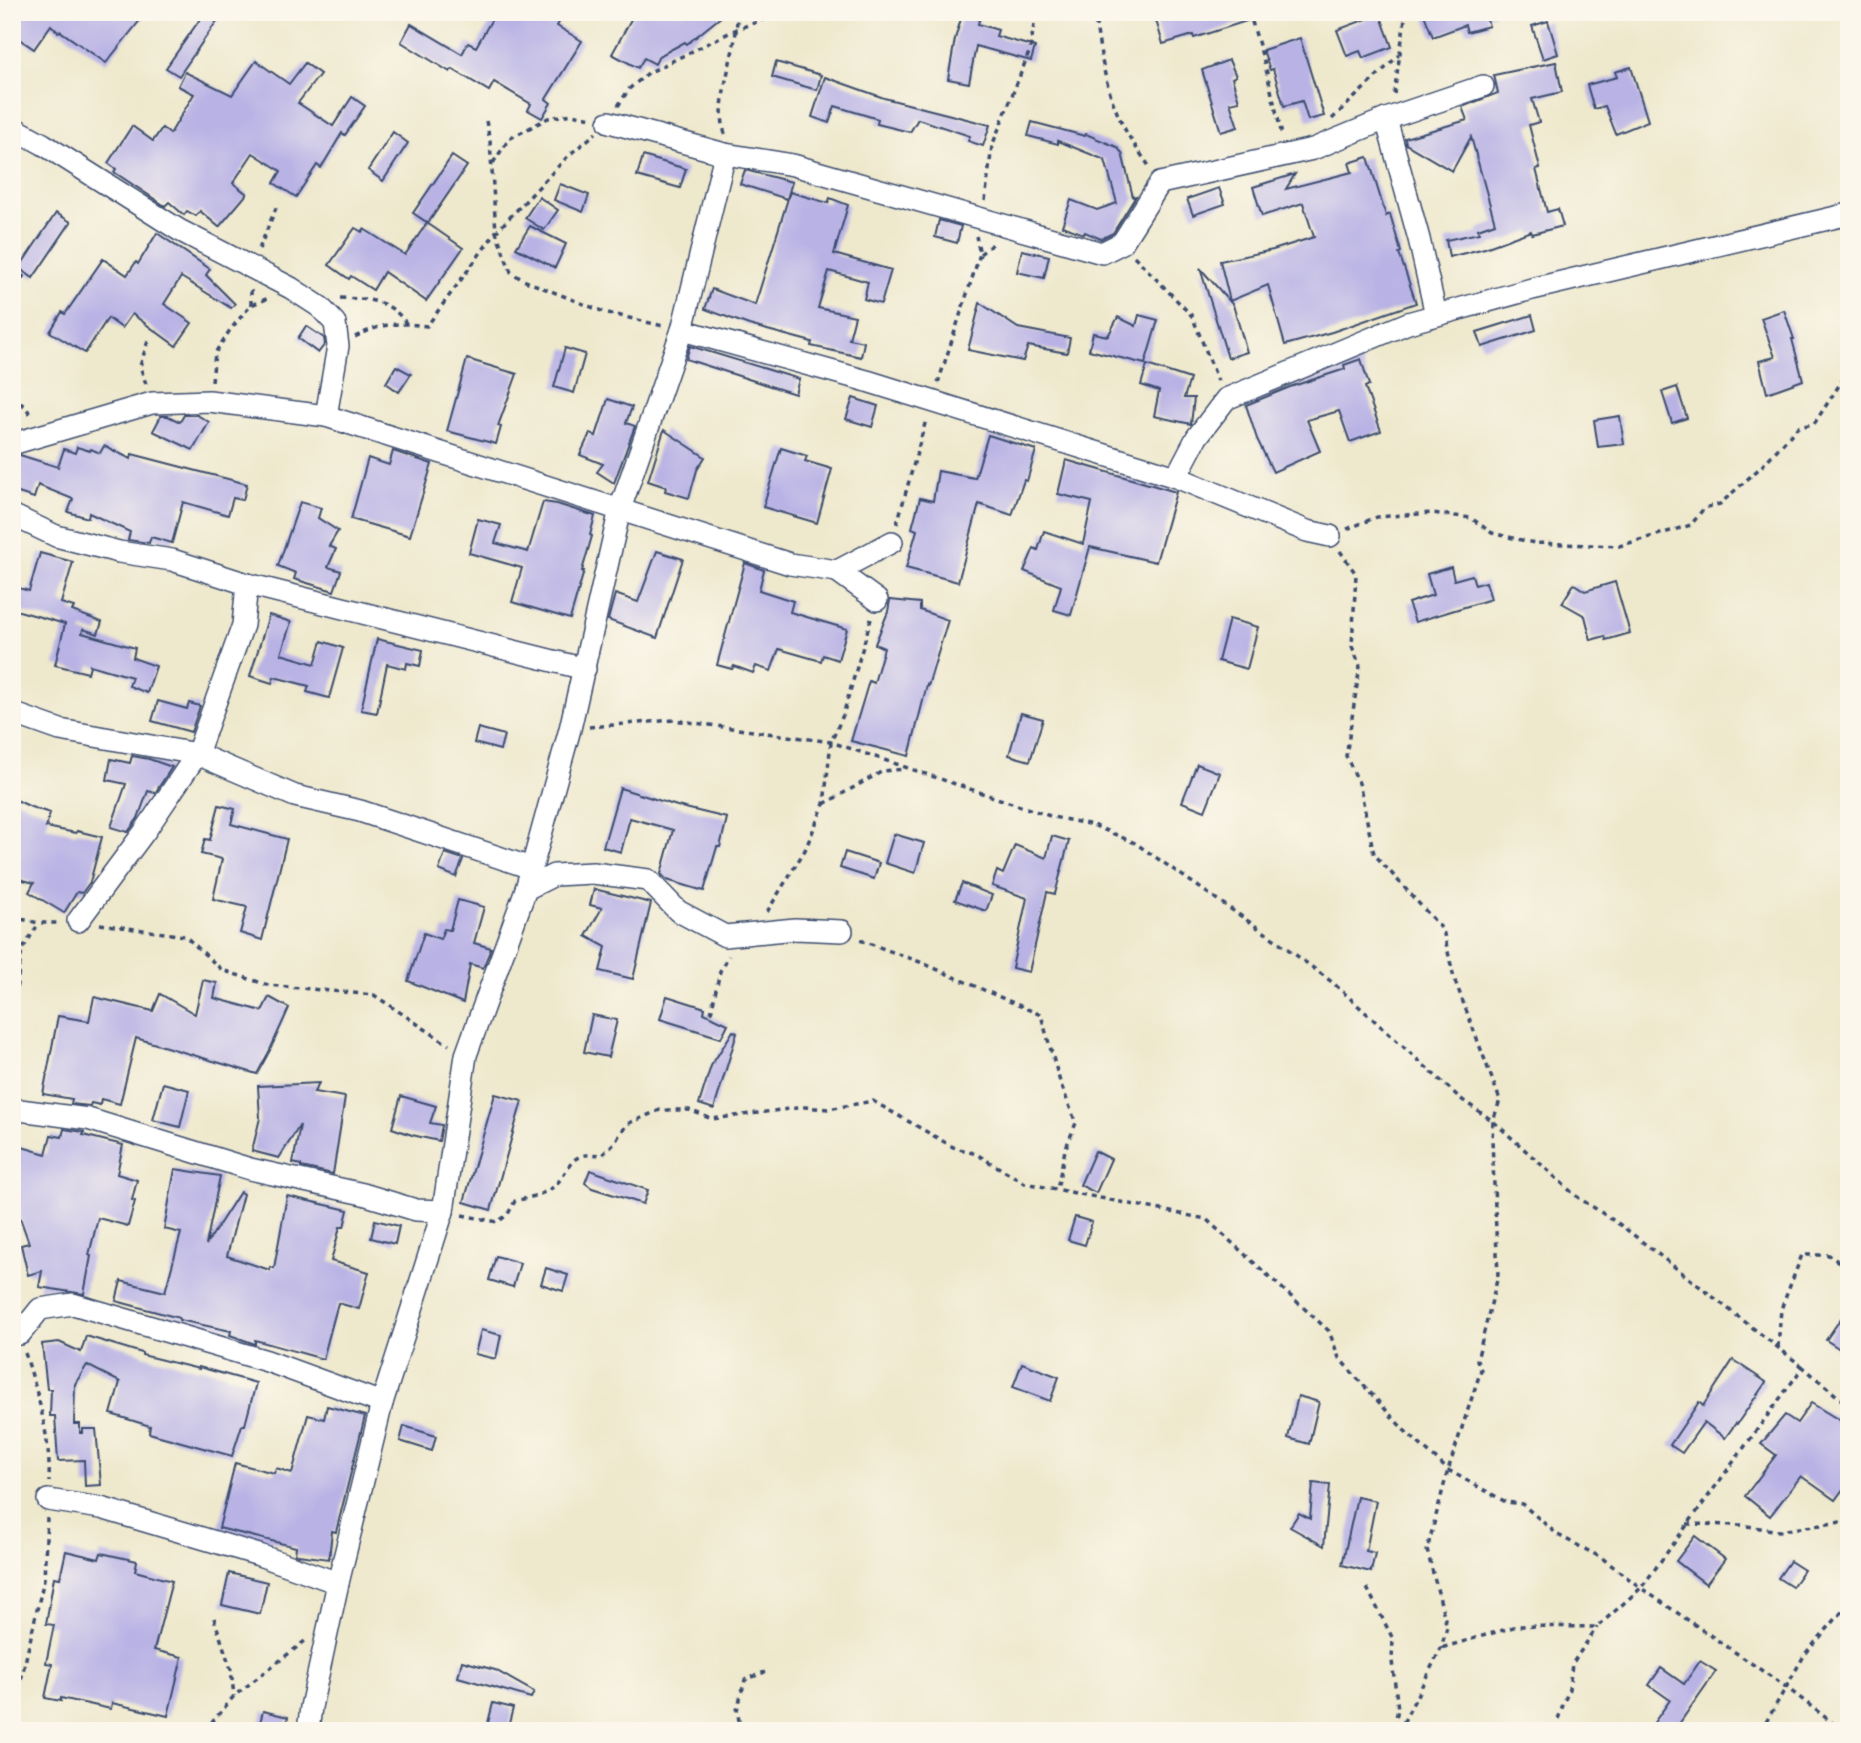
<svg xmlns="http://www.w3.org/2000/svg" width="1861" height="1743" viewBox="0 0 1861 1743" font-family="'Old Standard TT',serif">
<rect width="100%" height="100%" fill="#fbf7ec"/>
<filter id="ink" filterUnits="userSpaceOnUse"><feTurbulence type="fractalNoise" baseFrequency=".0143" numOctaves="2"/><feDisplacementMap in="SourceGraphic" scale="14" xChannelSelector="R" yChannelSelector="G"/><feConvolveMatrix kernelMatrix="1 2 1 2 8 2 1 2 1" color-interpolation-filters="sRGB"/></filter>
<filter id="wash" filterUnits="userSpaceOnUse"><feTurbulence type="fractalNoise" baseFrequency=".00686" numOctaves="4" result="noise"/><feDisplacementMap in="SourceGraphic" scale="28" xChannelSelector="R" yChannelSelector="G"/><feGaussianBlur stdDeviation="1.57" result="paint"/><feColorMatrix in="noise" values="0 0 0 0 0 0 0 0 0 0 0 0 0 0 0 0 0 1.4 0 .05"/><feComposite in="paint" operator="in"/></filter>
<g filter="url(#wash)">
<rect width="100%" height="100%" fill="#eee8cc"/>
<g id="blocks">
<g fill="#b9b3e5">
<polygon points="12,12 132,12 141,19 106,63 60,31 58,32 51,25 34,49 12,34"/>
<polygon points="205,12 217,12 221,15 179,76 166,68"/>
<polygon points="496,12 565,12 557,26 582,41 546,99 551,103 542,118 528,110 531,104 494,82 489,91 452,69 450,72 401,42 411,24 462,54 468,43 476,47"/>
<polygon points="635,12 727,12 687,44 685,42 659,56 655,64 644,58 638,68 612,54"/>
<polygon points="963,12 981,12 978,24 998,30 996,36 1035,47 1031,61 976,46 969,83 948,79 955,39"/>
<polygon points="1171,12 1262,12 1262,16 1194,38 1193,35 1163,44 1155,17"/>
<polygon points="1423,12 1494,12 1495,14 1486,17 1489,26 1467,32 1465,25 1433,37"/>
<polygon points="1380,14 1392,47 1363,58 1360,51 1347,56 1337,30"/>
<polygon points="1548,21 1558,54 1543,59 1532,26"/>
<polygon points="1300,38 1324,116 1308,120 1302,101 1284,106 1273,69 1270,70 1263,50"/>
<polygon points="1229,60 1236,76 1232,78 1239,101 1230,103 1238,127 1221,132 1202,70"/>
<polygon points="256,61 289,84 305,63 320,74 298,103 333,126 352,97 365,106 345,135 342,133 321,168 317,165 296,197 274,183 281,171 253,153 233,183 247,194 219,227 200,211 196,216 187,211 184,215 169,202 165,206 114,172 116,169 108,163 132,126 153,141 162,128 170,134 194,94 178,86 185,72 232,95"/>
<polygon points="776,62 821,75 817,90 772,77"/>
<polygon points="1556,62 1562,92 1532,99 1539,122 1529,125 1540,168 1536,169 1547,212 1558,209 1563,226 1532,234 1531,231 1485,248 1449,257 1446,240 1479,233 1478,229 1495,223 1471,137 1452,171 1406,144 1405,138 1467,120 1462,107 1498,93 1494,75"/>
<polygon points="1631,67 1648,121 1616,134 1605,106 1594,109 1587,85 1617,77 1615,72"/>
<polygon points="825,77 884,98 990,125 983,146 968,141 970,136 918,119 910,132 877,124 878,119 835,106 829,123 812,117"/>
<polygon points="1032,122 1085,136 1086,134 1117,147 1122,153 1133,197 1136,196 1113,233 1101,239 1085,232 1084,234 1062,226 1071,200 1097,210 1117,203 1105,160 1058,141 1058,144 1028,136"/>
<polygon points="393,132 408,143 383,181 368,170"/>
<polygon points="452,156 467,166 428,223 413,213"/>
<polygon points="643,156 686,169 680,188 637,176"/>
<polygon points="1368,157 1386,216 1390,214 1401,252 1399,253 1416,303 1332,332 1285,345 1268,285 1230,301 1220,261 1273,250 1314,237 1303,203 1262,216 1253,187 1295,174 1286,189 1352,172 1349,163"/>
<polygon points="745,170 792,182 787,199 740,184"/>
<polygon points="560,184 589,195 583,212 554,200"/>
<polygon points="1219,188 1225,204 1193,215 1187,199"/>
<polygon points="790,192 828,203 830,198 848,205 834,254 891,270 881,304 864,299 868,282 829,271 818,308 855,316 849,339 864,342 861,357 811,346 812,342 749,325 705,309 712,289 755,305"/>
<polygon points="539,197 558,210 544,230 525,218"/>
<polygon points="56,213 71,222 33,278 19,268"/>
<polygon points="939,220 961,226 957,243 935,237"/>
<polygon points="427,223 463,248 426,301 384,272 373,290 351,276 349,279 329,265 355,228 362,232 364,229 405,255"/>
<polygon points="530,226 566,244 555,268 516,248"/>
<polygon points="157,233 210,269 206,275 235,304 231,308 181,277 164,304 192,323 176,346 132,314 122,328 108,318 85,353 50,332 62,312 65,314 103,259 127,275 136,262 138,264"/>
<polygon points="1022,250 1049,256 1044,278 1017,272"/>
<polygon points="1200,268 1233,305 1247,352 1228,358"/>
<polygon points="980,303 1018,328 1070,338 1067,353 1028,346 1023,361 968,350"/>
<polygon points="1784,310 1794,339 1792,339 1803,380 1767,393 1759,361 1775,357 1761,318"/>
<polygon points="1139,315 1158,320 1145,364 1089,350 1093,333 1108,336 1118,317 1136,326"/>
<polygon points="1532,315 1536,330 1482,347 1477,332"/>
<polygon points="306,326 324,338 325,344 318,353 298,338"/>
<polygon points="690,346 799,379 795,394 686,359"/>
<polygon points="565,348 585,354 574,393 554,387"/>
<polygon points="467,359 517,374 498,426 501,427 496,444 447,431"/>
<polygon points="1361,359 1369,385 1365,387 1381,431 1350,442 1339,411 1307,420 1320,451 1273,472 1257,439 1246,405 1290,387 1345,369 1344,365"/>
<polygon points="1147,365 1190,379 1184,398 1194,398 1191,424 1154,416 1159,391 1141,385"/>
<polygon points="396,366 411,374 399,392 386,383"/>
<polygon points="1677,387 1687,418 1672,423 1662,392"/>
<polygon points="853,398 878,406 872,427 846,419"/>
<polygon points="608,399 632,407 626,423 635,426 614,483 597,472 603,464 580,455 590,433 596,436"/>
<polygon points="184,415 197,415 209,422 193,450 153,431 161,416 168,416 180,422"/>
<polygon points="1620,416 1624,444 1598,447 1594,420"/>
<polygon points="664,430 705,457 697,470 689,498 665,491 666,487 648,481"/>
<polygon points="988,435 1036,450 1027,481 1024,480 1012,515 979,504 958,582 906,568 917,530 912,528 920,498 933,501 938,471 975,478"/>
<polygon points="104,446 131,459 132,454 247,484 243,500 233,498 228,515 183,502 172,543 151,537 149,543 128,540 130,532 89,513 88,518 68,512 73,499 38,485 34,498 12,491 12,457 20,455 58,467 64,449 75,453 77,447 90,451 91,449 100,453"/>
<polygon points="781,448 807,456 805,461 832,469 817,523 763,507"/>
<polygon points="393,451 432,464 410,536 351,519 368,458 389,465"/>
<polygon points="1066,460 1176,492 1156,562 1090,547 1071,615 1054,610 1061,586 1024,571 1034,548 1038,550 1044,531 1083,544 1092,502 1058,494"/>
<polygon points="300,502 321,508 318,518 338,531 329,546 336,549 328,567 341,571 334,591 294,579 296,573 278,566"/>
<polygon points="543,502 557,504 595,516 590,535 592,536 582,571 584,571 570,619 512,602 522,568 469,553 478,519 501,525 495,543 528,552"/>
<polygon points="657,551 683,559 657,638 608,620 615,594 638,602"/>
<polygon points="40,553 73,562 61,603 74,607 72,611 102,622 98,634 83,629 82,633 135,648 133,658 156,666 147,693 129,686 132,677 90,665 88,673 55,665 65,624 12,609 12,586 29,591"/>
<polygon points="745,563 764,570 759,590 793,601 790,612 847,629 838,660 823,655 821,661 779,649 771,671 756,666 753,673 734,666 732,669 717,665"/>
<polygon points="1451,567 1454,580 1472,575 1475,585 1486,582 1491,599 1415,622 1408,603 1433,595 1427,574"/>
<polygon points="1615,582 1630,633 1606,640 1605,636 1591,640 1585,616 1562,603 1574,584 1585,591"/>
<polygon points="890,600 920,603 920,610 948,620 928,686 927,685 909,756 851,741 869,681 874,683 884,648 875,644 888,612"/>
<polygon points="269,615 291,622 281,654 315,664 322,641 343,648 329,698 307,692 309,686 274,677 272,683 250,676"/>
<polygon points="1229,619 1258,627 1247,669 1218,661"/>
<polygon points="377,639 423,650 420,666 407,663 406,669 387,664 377,713 361,710"/>
<polygon points="158,701 187,709 189,703 200,706 191,732 152,721"/>
<polygon points="1021,713 1043,719 1030,761 1009,755"/>
<polygon points="478,728 504,735 500,750 474,743"/>
<polygon points="132,756 149,759 172,767 155,793 148,791 138,818 128,832 111,827 126,784 107,780 111,759 130,763"/>
<polygon points="1197,764 1220,773 1205,811 1182,802"/>
<polygon points="620,788 677,806 727,818 720,847 717,847 704,891 667,880 661,874 673,830 630,818 621,852 603,847"/>
<polygon points="12,798 31,807 50,813 46,827 76,833 77,831 102,837 90,882 82,893 77,892 64,913 29,892 34,883 12,877"/>
<polygon points="219,805 235,809 231,824 287,839 262,940 240,933 247,907 213,899 222,859 201,854 205,839 210,840"/>
<polygon points="894,834 924,843 915,873 885,863"/>
<polygon points="1052,836 1069,841 1055,894 1047,892 1029,972 1012,968 1027,898 992,886 997,871 1003,874 1015,845 1046,858"/>
<polygon points="845,852 879,863 874,879 840,868"/>
<polygon points="445,853 463,859 456,877 439,870"/>
<polygon points="962,883 992,895 986,911 955,900"/>
<polygon points="594,889 651,903 633,979 600,971 606,947 586,936 602,908 590,905"/>
<polygon points="458,900 484,907 474,943 491,948 483,968 470,964 463,1003 408,981 424,933 440,939 444,929 450,930"/>
<polygon points="203,980 217,983 214,998 262,1011 269,997 289,1008 270,1050 257,1074 136,1038 120,1104 101,1099 100,1105 91,1103 90,1106 71,1104 72,1099 43,1094 58,1016 89,1021 94,997 153,1011 160,994 195,1014"/>
<polygon points="667,996 705,1008 704,1013 728,1024 721,1038 660,1019"/>
<polygon points="592,1015 617,1020 608,1057 584,1052"/>
<polygon points="733,1031 737,1033 714,1109 699,1104 711,1066"/>
<polygon points="163,1083 189,1090 180,1127 153,1120"/>
<polygon points="319,1083 314,1092 345,1097 333,1174 301,1167 301,1165 293,1163 300,1125 279,1158 252,1151 260,1118 258,1086"/>
<polygon points="495,1094 522,1101 491,1210 464,1202"/>
<polygon points="401,1096 436,1106 430,1123 442,1125 439,1141 412,1135 392,1128"/>
<polygon points="64,1129 84,1132 83,1135 123,1145 117,1174 137,1180 132,1200 135,1201 128,1226 98,1218 89,1255 91,1256 84,1294 39,1287 42,1271 28,1275 21,1245 29,1243 19,1215 12,1213 12,1144 46,1154 51,1135 62,1137"/>
<polygon points="1095,1151 1111,1159 1096,1193 1080,1185"/>
<polygon points="175,1169 220,1176 206,1245 240,1192 243,1194 227,1256 270,1270 270,1267 274,1268 287,1196 348,1210 344,1227 340,1227 331,1261 369,1272 359,1309 338,1303 323,1359 255,1340 255,1344 230,1335 231,1331 179,1320 179,1318 116,1301 121,1281 165,1292 181,1233 164,1229"/>
<polygon points="590,1170 648,1190 643,1204 592,1188 585,1183"/>
<polygon points="1075,1217 1092,1222 1085,1245 1068,1240"/>
<polygon points="375,1220 399,1226 395,1244 371,1238"/>
<polygon points="496,1256 520,1263 513,1287 489,1280"/>
<polygon points="546,1268 568,1275 563,1291 541,1284"/>
<polygon points="1849,1307 1849,1355 1826,1340"/>
<polygon points="481,1330 501,1335 496,1359 475,1354"/>
<polygon points="86,1336 142,1353 142,1355 199,1369 199,1367 256,1383 245,1425 242,1425 232,1456 149,1433 150,1426 111,1414 120,1382 87,1365 75,1384 74,1424 80,1424 80,1433 83,1433 83,1429 96,1429 101,1485 85,1486 84,1460 58,1461 55,1416 50,1416 51,1389 47,1389 42,1344 59,1342 81,1352"/>
<polygon points="1733,1360 1766,1382 1737,1424 1736,1423 1725,1438 1704,1422 1682,1453 1670,1445 1699,1402 1703,1406"/>
<polygon points="1022,1363 1059,1377 1050,1401 1013,1387"/>
<polygon points="1298,1396 1319,1402 1309,1444 1288,1438"/>
<polygon points="1811,1403 1849,1426 1849,1481 1835,1500 1801,1476 1770,1516 1745,1496 1776,1455 1761,1444 1785,1415 1797,1423"/>
<polygon points="327,1406 365,1416 336,1532 332,1531 329,1559 298,1555 295,1554 296,1547 219,1528 235,1463 274,1473 276,1468 292,1473 308,1415 324,1419"/>
<polygon points="404,1426 436,1436 432,1451 400,1441"/>
<polygon points="1313,1483 1330,1485 1324,1546 1290,1527 1299,1513 1310,1519"/>
<polygon points="1357,1497 1376,1501 1366,1551 1375,1553 1371,1572 1342,1565"/>
<polygon points="1695,1536 1725,1559 1706,1584 1676,1561"/>
<polygon points="66,1551 99,1559 101,1553 137,1561 135,1571 172,1581 154,1650 182,1657 168,1716 112,1703 111,1709 61,1698 61,1701 45,1698 52,1664 46,1663 54,1625 46,1624 54,1577 60,1578"/>
<polygon points="1790,1561 1804,1570 1792,1587 1778,1578"/>
<polygon points="229,1573 267,1582 260,1614 222,1605"/>
<polygon points="462,1661 495,1670 534,1692 531,1698 458,1677"/>
<polygon points="1700,1661 1716,1671 1674,1731 1648,1731 1670,1700 1649,1685 1661,1668 1684,1684"/>
<polygon points="493,1703 513,1708 507,1731 486,1731"/>
<polygon points="263,1711 288,1717 284,1731 258,1731"/>
</g>
</g>
</g>
<g filter="url(#ink)">
<use href="#blocks" fill-opacity="0" stroke="#3b4b6e" stroke-width="2"/>
<g fill="none" stroke-linecap="round" stroke-linejoin="round">
<defs>
<g id="minor">
<polyline points="1386,119 1483,86"/>
<polyline points="12,127 43,144 179,230 291,288 320,307 335,323 338,346 326,416"/>
<polyline points="725,154 793,165 1102,253 1122,243 1160,183 1313,149 1386,119 1419,239 1436,315"/>
<polyline points="682,330 867,381 1176,477 1307,531 1330,536"/>
<polyline points="12,444 152,403 209,401 326,416 790,564 837,571 892,542"/>
<polyline points="1176,477 1197,437 1226,399 1408,323 1532,289 1849,214"/>
<polyline points="12,515 56,536 119,552 172,560 247,584 585,669"/>
<polyline points="837,571 877,600"/>
<polyline points="12,713 60,730 197,754 295,796 360,811 531,868"/>
<polyline points="526,889 554,875 593,873 648,880 678,911 725,936 795,929 842,931"/>
<polyline points="78,921 145,831 197,754 243,625 247,584"/>
<polyline points="12,1109 88,1119 250,1169 363,1194 416,1210 443,1211"/>
<polyline points="20,1334 40,1309 73,1304 267,1361 382,1403"/>
<polyline points="48,1500 101,1508 259,1555 338,1583"/>
<polyline points="308,1731 311,1707 338,1583 382,1403 443,1211 466,1055 526,889 570,729 620,509 682,330 725,154 609,122"/>
</g>
</defs>
<use href="#minor" stroke="#3b4b6e" stroke-width="24"/>
<g stroke="#3b4b6e" stroke-width="3.5" stroke-dasharray="5 5" stroke-linecap="butt">
<path d="M1094,12C1100,49 1104,85 1120,119C1127,136 1139,151 1149,166"/>
<polyline points="1249,12 1265,65 1282,135"/>
<polyline points="1394,94 1406,12"/>
<polyline points="618,106 629,89 648,73 737,29 785,12"/>
<polyline points="1332,119 1399,55"/>
<polyline points="486,121 490,141 496,232 511,272 523,280 604,312 663,326"/>
<path d="M725,134C714,95 738,54 737,14L734,12"/>
<polyline points="493,163 509,139 548,118 572,114 592,118"/>
<polyline points="985,201 992,146 1030,50 1036,12"/>
<polyline points="259,249 278,203"/>
<polyline points="980,254 995,242"/>
<polyline points="1134,256 1192,316 1218,381"/>
<polyline points="251,290 251,305"/>
<polyline points="12,296 24,275"/>
<path d="M340,298C368,299 389,299 406,323"/>
<path d="M355,337C383,323 396,322 427,326L496,232L569,155L596,133"/>
<polyline points="212,381 215,353 230,330 251,305 269,298"/>
<polyline points="938,383 980,254 976,236"/>
<polyline points="146,384 140,366 148,341"/>
<polyline points="12,397 26,407 32,418"/>
<polyline points="897,524 926,420"/>
<polyline points="1347,529 1377,517 1432,513 1471,518 1492,533 1534,543 1619,546 1691,525 1704,508 1720,504 1762,466 1798,427 1814,424 1849,370"/>
<polyline points="1340,551 1356,574 1352,646 1360,666 1346,756 1359,783 1374,854 1443,930 1454,978 1500,1100 1493,1121 1492,1140 1498,1276 1477,1360 1481,1370 1448,1470 1427,1550 1447,1627 1441,1648 1399,1731"/>
<polyline points="589,727 674,720 831,742 1053,817 1093,825 1135,843 1280,943 1332,982 1461,1099 1493,1121 1576,1196 1622,1226 1803,1367"/>
<polyline points="824,804 883,771 905,769"/>
<polyline points="767,912 805,850 824,804 831,742 843,715 871,619"/>
<polyline points="12,917 39,923 58,923"/>
<polyline points="100,924 185,936 222,970 268,985 374,995 449,1045"/>
<polyline points="860,940 920,962 1041,1015 1060,1082 1076,1123 1065,1150 1057,1189"/>
<polyline points="711,1013 720,971 729,956"/>
<polyline points="12,1017 22,950 39,923"/>
<path d="M462,1215L498,1222L508,1214L515,1201C527,1198 543,1195 553,1187C573,1170 565,1151 602,1155L614,1143L627,1124L660,1110H689L712,1119L804,1107L828,1109L873,1101L953,1147L976,1154L1025,1183L1206,1219L1329,1331L1339,1358L1404,1430L1448,1470L1506,1502L1522,1504L1558,1535L1602,1558L1641,1588L1597,1627L1517,1626L1441,1648"/>
<polyline points="1778,1347 1781,1309 1802,1255 1829,1255 1849,1269"/>
<path d="M25,1353C38,1394 51,1439 49,1482"/>
<polyline points="1687,1524 1741,1525 1779,1531 1848,1521"/>
<polyline points="1367,1588 1393,1639 1392,1661 1398,1709 1393,1731"/>
<polyline points="214,1618 231,1670 234,1696"/>
<polyline points="12,1708 22,1676 44,1579 47,1518"/>
<polyline points="1558,1719 1569,1689 1572,1664 1597,1627"/>
<polyline points="205,1731 234,1696 305,1641"/>
<polyline points="741,1731 737,1710 745,1680 765,1672"/>
<polyline points="1761,1731 1805,1654 1849,1604"/>
<polyline points="1843,1731 1786,1687 1641,1588 1803,1367 1849,1406"/>
</g>
<use href="#minor" stroke="#fff" stroke-width="21"/>
</g>
</g>
<rect width="1861" height="1743" fill="none" stroke="#fbf7ec" stroke-width="42"/>
</svg>
